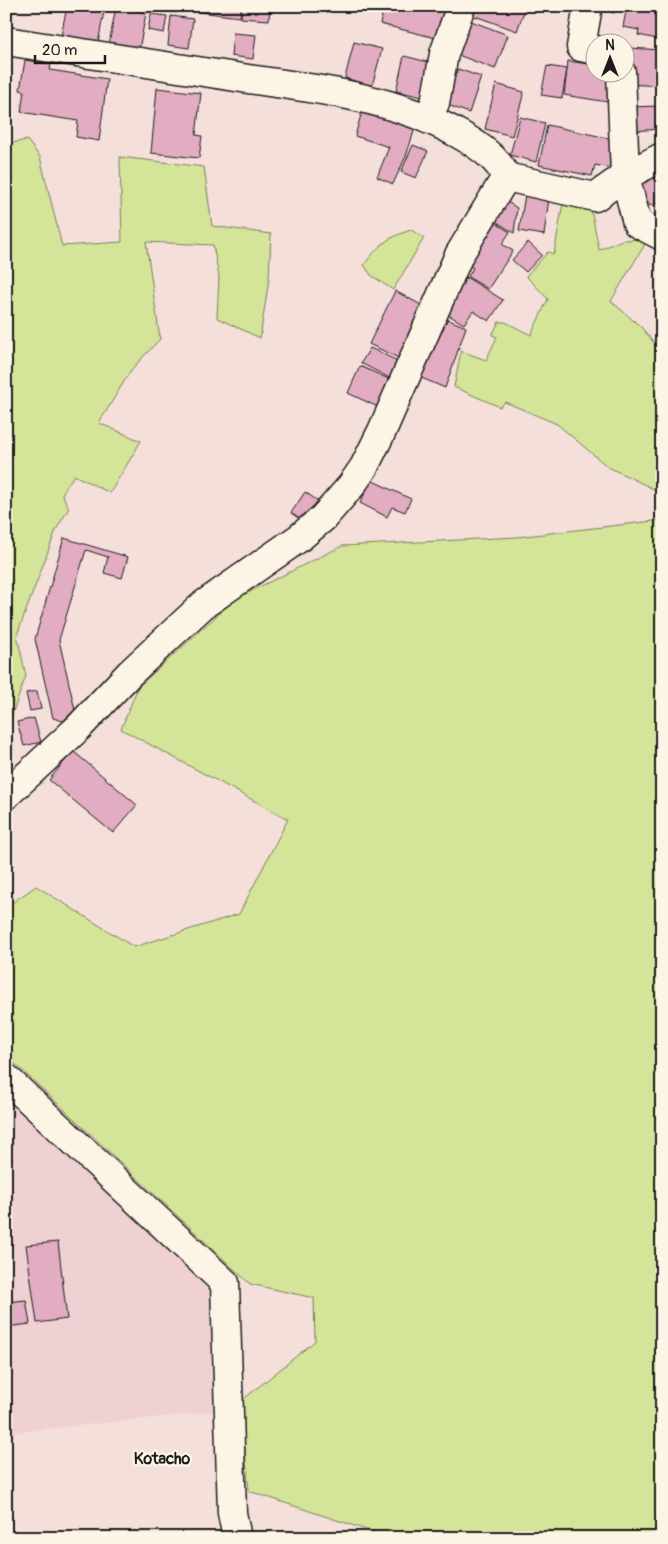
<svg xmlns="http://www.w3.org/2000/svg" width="668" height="1544" viewBox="0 0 668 1544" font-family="Pangolin,sans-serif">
<rect width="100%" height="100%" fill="#f4dfda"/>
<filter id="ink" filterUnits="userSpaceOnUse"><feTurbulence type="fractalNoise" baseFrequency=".02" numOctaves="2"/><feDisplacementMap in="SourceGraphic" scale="10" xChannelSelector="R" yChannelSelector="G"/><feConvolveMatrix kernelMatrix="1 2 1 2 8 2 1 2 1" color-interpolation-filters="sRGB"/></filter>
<g filter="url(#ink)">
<polygon fill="#efd0d3" points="6,1097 217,1290 220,1411 6,1433"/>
<g fill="#d4e498" stroke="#78805a">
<polygon points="27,140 40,157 62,246 122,242 120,157 204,167 212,226 271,234 269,279 260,338 217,318 219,277 213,245 146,242 160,339 131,370 99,423 141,441 110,493 74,475 62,494 69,508 56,530 17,635 26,676 6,731 6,384 9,362 6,144"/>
<polygon points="564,197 590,203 599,250 622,240 648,239 611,301 641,327 662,352 662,493 608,467 557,424 505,402 500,407 454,387 461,351 486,360 497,337 492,335 499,322 505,322 531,335 548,299 526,276 548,252 554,254"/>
<path d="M411,230L424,238L393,290L371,275L364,265C379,245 386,238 411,230Z"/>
<polygon points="662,520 662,1538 391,1538 249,1491 240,1402 315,1341 314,1298 250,1284 6,1055 6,907 36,886 134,947 239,914 288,819 121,729 138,687 235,599 342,546 517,537"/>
</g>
<g fill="#e2acc2" stroke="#1c1c1c">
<polygon points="67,6 105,6 98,43 61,36"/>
<polygon points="137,6 178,6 177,13 137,8"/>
<polygon points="192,6 241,6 240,17 191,11"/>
<polygon points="242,6 270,6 269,20 241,18"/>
<polygon points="384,6 456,6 444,40 380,24"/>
<polygon points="475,6 526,6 517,31 472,15"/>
<polygon points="593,6 616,6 614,13"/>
<polygon points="627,6 662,6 662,40 638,35 639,30 623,27"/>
<polygon points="116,7 146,13 139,50 109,44"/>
<polygon points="151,14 167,16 164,33 148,30"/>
<polygon points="171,16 193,19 189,48 168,45"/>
<polygon points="463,18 508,35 495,69 450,52"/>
<polygon points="233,33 256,35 253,59 231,56"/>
<polygon points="354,42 382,49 372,86 345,78"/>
<polygon points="629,48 662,50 662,86 628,84"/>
<polygon points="404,56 436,64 427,98 396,91"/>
<polygon points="25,60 51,64 50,70 107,79 99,141 76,137 78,121 21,112 24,91 20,90"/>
<polygon points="568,61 596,65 596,72 613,72 608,102 564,95"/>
<polygon points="547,66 567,69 562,98 541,95"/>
<polygon points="458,69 481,77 469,113 445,104"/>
<polygon points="496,84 524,92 512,136 485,129"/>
<polygon points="157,88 201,93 196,135 202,136 199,158 151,153"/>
<polygon points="662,106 662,129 629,131 627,107"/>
<polygon points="363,108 416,125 406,156 393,184 377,177 389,147 355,136"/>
<polygon points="520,117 545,123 536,162 510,155"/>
<polygon points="547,125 617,140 611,168 595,165 592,176 539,165"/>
<polygon points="413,145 428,151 416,178 401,172"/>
<polygon points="662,165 662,201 650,206 640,185 643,184 640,175"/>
<polygon points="525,195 549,198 544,235 519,231"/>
<polygon points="506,201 517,208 514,233 494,220"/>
<polygon points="491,220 510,232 502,244 513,251 488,289 468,277 473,268 464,262"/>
<polygon points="528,242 542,255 526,272 512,260"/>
<polygon points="466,277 503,300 489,321 473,311 464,324 445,313"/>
<polygon points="395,291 429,309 405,361 369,344"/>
<polygon points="442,317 466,327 445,388 417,376"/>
<polygon points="370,348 404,364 395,381 361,363"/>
<polygon points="360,366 393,381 380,408 348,393"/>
<polygon points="371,480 411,499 405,512 392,507 387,517 360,503"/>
<polygon points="305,492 318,501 304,522 291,513"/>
<polygon points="64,538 128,557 122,578 104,573 108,557 86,550 59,640 75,710 63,721 53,718 35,639"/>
<polygon points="37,691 41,709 30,711 26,693"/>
<polygon points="34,718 41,742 24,746 17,722"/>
<polygon points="73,751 137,805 113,833 49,780"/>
<polygon points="58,1242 67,1319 37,1323 26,1245"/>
<polygon points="26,1300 30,1324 6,1327 6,1302"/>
</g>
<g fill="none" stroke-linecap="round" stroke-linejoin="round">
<defs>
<g id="minor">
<polyline points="588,6 581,47 596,50"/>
<path d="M6,41C85,53 163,66 242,78C295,86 350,92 401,109C432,119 494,146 506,177"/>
<polyline points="621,72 625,176 637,223 662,236"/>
<polyline points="427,119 435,103 444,54 461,6"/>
<polyline points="506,177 595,197 625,176 662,157"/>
<polyline points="6,795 78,728 130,673 203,605 299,538 323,518 351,486 364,467 382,431 459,255 506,177"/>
<polyline points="6,1078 225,1283 232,1513 237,1538"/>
</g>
</defs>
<use href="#minor" stroke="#1c1c1c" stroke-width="31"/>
<use href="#minor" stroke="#fcf5e5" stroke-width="28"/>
</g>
</g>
<g text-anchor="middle" stroke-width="4.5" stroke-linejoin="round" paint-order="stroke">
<g font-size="16" font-weight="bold" fill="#1c1c1c" stroke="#fcf5e5">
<text x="162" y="1464">Kotacho</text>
</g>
</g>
<rect width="668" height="1544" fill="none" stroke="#fcf5e5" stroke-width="25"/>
<rect x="12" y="12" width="643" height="1519" fill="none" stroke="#1c1c1c" stroke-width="2" filter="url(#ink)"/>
<g transform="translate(610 58)"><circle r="24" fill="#fcf5e5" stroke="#a29e95"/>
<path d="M0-4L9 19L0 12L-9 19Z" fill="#1c1c1c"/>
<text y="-8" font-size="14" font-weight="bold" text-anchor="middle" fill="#1c1c1c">N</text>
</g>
<path d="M35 55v8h70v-8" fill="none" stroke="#1c1c1c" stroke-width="2.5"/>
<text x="42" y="55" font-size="15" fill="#1c1c1c" stroke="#fcf5e5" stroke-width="4" paint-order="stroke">20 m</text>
</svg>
